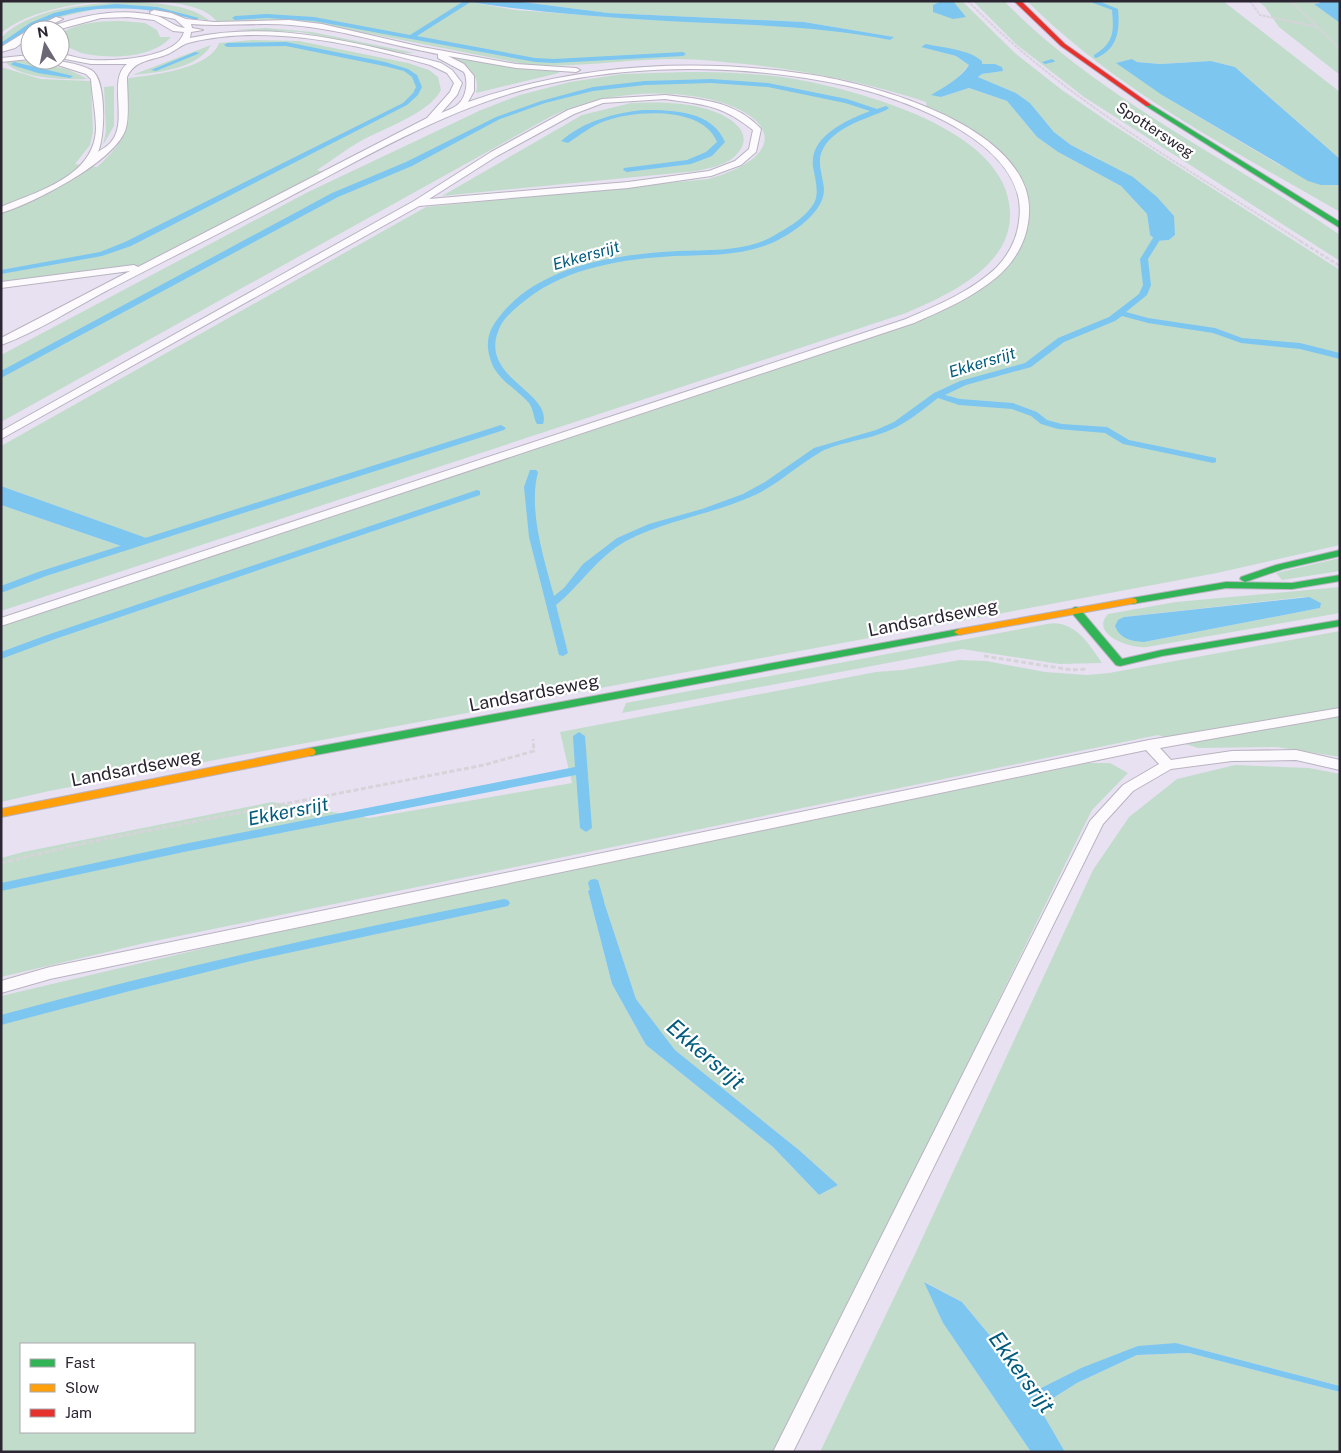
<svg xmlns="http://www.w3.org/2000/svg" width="1341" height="1453" viewBox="0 0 1341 1453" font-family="'Public Sans',sans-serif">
<rect width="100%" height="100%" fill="#e8e1f2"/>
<g fill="#c2dccc" fill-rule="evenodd">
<path d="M1,1H104C69,5 29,11 1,33Z"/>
<path d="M156,1H463L516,10L597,16L781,25L846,31L890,40L893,37L804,22L608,13L515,1H962L1016,54L1062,90L1110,123L1340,270V545L1217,573L49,791L1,802V622L943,306L997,270L1024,232L1021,189L989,146L927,108L926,102C866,82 807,71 745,64C722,62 699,59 677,59C627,59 579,68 529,65L310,22L270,20L217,22C205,5 174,3 156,1ZM922,47L982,61V64H995L1001,67L1002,71L982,74L978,77L1016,93L1030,103L1054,132L1071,145L1099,159L1175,235L1169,240L1157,241L1150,235L1147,214L1121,186L1058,152L1037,137L1007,101L969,88L941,97L934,94L953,83L969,65L956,56Z"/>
<path d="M973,1H1004C1101,100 1227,157 1340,235V261L1084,97L1017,45Z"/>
<path d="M1027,1H1223L1340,92V159L1235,67L1211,61L1160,64L1137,62L1162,95L1278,164L1321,185H1340V212C1231,149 1116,90 1027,1Z"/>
<polygon points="1258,1 1321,3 1315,4 1340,23 1340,75 1279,27 1265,7"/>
<path d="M139,2C163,4 191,5 210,21L150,8L96,9L39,22L1,47V38C31,6 98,2 139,2Z"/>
<path d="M122,21L145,23L157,30L160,37H171C153,58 111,59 86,54C76,52 70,46 60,47V34C78,22 101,21 122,21Z"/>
<polygon points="265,28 312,32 415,53 404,53 300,32 235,30"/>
<path d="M252,40L299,41L408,63L429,70L438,77L441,90C430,113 382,129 359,142C345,150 331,161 317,170L328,174L145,266L1,285V67L41,79L91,81L93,132L90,145L75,164L97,167C110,155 123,142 127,125C130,111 121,89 129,78C152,75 210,69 219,43Z"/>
<path d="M211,45C198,69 156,73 132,75Z"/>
<path d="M455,56L529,70L558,71L559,73L476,93C481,75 467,65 453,58Z"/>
<path d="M19,60L67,69L88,79C68,80 17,79 5,61Z"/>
<path d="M685,72C722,72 759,73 795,79C860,91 1007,129 1010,211C1013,266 948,295 906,313L1,611V505L127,548L151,540L1,486V446L426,207L708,179C795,155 774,110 698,97C648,89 596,95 550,117L1,422V355L308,192L481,110L520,95L570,82L622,74Z"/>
<polygon points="114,86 114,126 103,145 106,131 104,87"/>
<path d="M631,103C656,102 683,102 707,109C730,116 760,134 733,158C723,166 709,168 697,171L442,196L582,115Z"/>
<polygon points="1340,558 1340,571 1282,580 1276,573"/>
<path d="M1340,587V613L1147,647C1130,649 1089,634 1108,614L1176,602ZM1304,597H1309L1320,608L1144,642L1124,617Z"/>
<path d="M1047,624C1074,619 1089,644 1102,663L1059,664L962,649L622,713L626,703Z"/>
<polygon points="1340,631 1340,757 1277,747 1198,748 1158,735 145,943 1,977 1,858 23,852 272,802 369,818 572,783 560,732 876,672 902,670 960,660 986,661 1045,672 1087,675 1109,673"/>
<path d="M1088,763H1110L1128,773L1092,810L1078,838L777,1452H1V996L277,931ZM593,887L599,888L636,999L675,1050L799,1150L838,1185L819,1195L773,1147L646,1045L612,984L588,891ZM21,1344H194V1432H21Z"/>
<polygon points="1235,765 1309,768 1340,774 1340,1386 1176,1343 1081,1368 1031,1393 1012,1362 962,1302 925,1282 943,1323 1031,1452 820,1452 915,1254 1093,870 1129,817 1177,779"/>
<polygon points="1189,1353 1340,1392 1340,1452 1065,1452 1039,1407 1077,1383 1137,1355"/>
</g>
<g fill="#7dc6f0">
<path d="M463,1H515L608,13L804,22L894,37L890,40C816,25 742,25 667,21C599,17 531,12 463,1Z"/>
<polygon points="942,1 953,1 966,17 953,19 933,12 933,5"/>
<polygon points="1319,1 1340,1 1340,23 1314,4 1320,3"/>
<path d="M926,44C944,48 968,49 982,61V64H995L1002,67L1003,71L982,74L978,77L1016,93L1030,103L1054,132L1071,145L1133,177L1157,197L1174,216L1175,235L1169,240L1157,241L1150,235L1147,214L1121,186L1058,152L1037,137L1007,101L969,88L941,97L931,95C944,87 960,79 969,65L956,56L921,47Z"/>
<polygon points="1132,59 1137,62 1160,64 1211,61 1235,67 1340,159 1340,185 1321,185 1308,181 1162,95 1116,63"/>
<polygon points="1,486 152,540 127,548 1,505"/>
<path d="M1309,597L1321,603L1320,608L1144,642C1131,641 1120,639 1115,626L1118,620L1124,617Z"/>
<polygon points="593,887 599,887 636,999 675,1050 799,1150 838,1185 819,1195 773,1147 646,1045 612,984 588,891"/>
<polygon points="924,1282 962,1302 1012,1362 1031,1393 1081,1368 1138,1346 1176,1343 1340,1386 1340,1392 1189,1353 1137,1355 1077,1383 1039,1407 1065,1452 1031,1452 943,1323"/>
</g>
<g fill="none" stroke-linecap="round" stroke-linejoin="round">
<g fill="#7dc6f0" fill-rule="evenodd">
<polygon points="464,1 472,1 417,36 535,58 554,59 683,52 686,54 683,56 554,63 535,62 314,21 267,18 235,20 232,18 235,16 267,14 314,17 410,35"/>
<path d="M1088,1H1098L1118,9C1120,30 1118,49 1096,58L1094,57V55C1114,43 1114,32 1112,10Z"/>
<path d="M116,4L157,7L199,18L196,20C143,6 92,2 41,23C27,28 15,44 1,47V43L30,23L54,13L76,8Z"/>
<polygon points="286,42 385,62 408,69 417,75 422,87 418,95 407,105 131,246 102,256 1,274 1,270 100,252 125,242 403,103 413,93 416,87 412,77 404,71 384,66 286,46 227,47 224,45 227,43"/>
<polygon points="195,52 200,53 156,71 151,70"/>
<polygon points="1052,59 1055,61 1054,62 1045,64 1042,62"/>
<polygon points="14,62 73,76 70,78 38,73 12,65 11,64"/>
<path d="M711,79L768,83L847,99L877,109L886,106L889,108C884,112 875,114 869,117C853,123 831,133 823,149C816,161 823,176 824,189C825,214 785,239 764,246C735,256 704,255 674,256C624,259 568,267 527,299C517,307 504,317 499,329C478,378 553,392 543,424H537C533,417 534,410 529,403C516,388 495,379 490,358C484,338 491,326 504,311C545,264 620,254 679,251C711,250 747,252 775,235C789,227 808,216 815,201C819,191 815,178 813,167C809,136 847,120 870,111L845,103L768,87L711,83L645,85L593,91L545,103L500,119L412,166L338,197L1,378V371L332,193L406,162L496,117L541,101L593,87L645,81Z"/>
<path d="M644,110C674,110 712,111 725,142L712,156L691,164L627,172L623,170L624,168L687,160L706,152L717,142C703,106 635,110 605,121C591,126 580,135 568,143L561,141C584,121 614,113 644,110Z"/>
<path d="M1161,225L1168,227L1148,259L1151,285L1147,295L1126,312L1148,318L1215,328L1242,338L1300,343L1340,353V359L1300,349L1241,343L1213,333L1148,323L1122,316L1115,321L1064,342L1031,367L966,385L945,395L960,399L1013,403L1037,412L1047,420L1062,424L1107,427L1129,440L1216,458V462L1213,463L1123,444L1105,433L1058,429L1041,424L1031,416L1012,409L959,405L938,398C920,412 902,427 880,434C863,440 833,444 819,453C795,467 774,488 748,498C708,515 664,521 626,541C597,557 581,585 556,605L568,653L563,656L559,655L529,537L524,487L530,470H536L538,472C528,510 544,559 554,596L564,588L583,564L617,538L649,524L702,509L743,494L765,482L814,448L876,430L894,422L934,393L960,381L1025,363L1058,338L1109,317L1139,294L1143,285L1140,259Z"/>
<polygon points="501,425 506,428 504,430 46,576 1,593 1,586 38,572"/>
<polygon points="477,490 480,491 480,495 55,639 1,659 1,652 47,635"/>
<polygon points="579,732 585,736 592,828 586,832 580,828 576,775 184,852 1,891 1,883 184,844 575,767 573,736"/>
<polygon points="594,879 598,880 604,901 602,904 594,904 588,883 590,880"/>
<path d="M504,899L508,900L510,903L508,906L251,961L126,992L1,1025V1015C167,969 335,933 504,899Z"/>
</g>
<defs>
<g id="lane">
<path d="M154,10L171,13L186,19L214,22L289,20L322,24L422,47L516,64L576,68L580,70L576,72L516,68L448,56L464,64L474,76V91L468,102C575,65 687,58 799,73C867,81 1045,128 1028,223C1024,249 1009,269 988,284C965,301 939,312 914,323L1,626V618L906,319C938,305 972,291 997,267C1009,254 1017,239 1019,221C1031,144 906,99 848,86C756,66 655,63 562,81C468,98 387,145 304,189C238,224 172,257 106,291C72,309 37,332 1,345V338L130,271L1,288V282L134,265L138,267L427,118L450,92L454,83L447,73L430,65C356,44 264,23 188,43C181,45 175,51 168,54C152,61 135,59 127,77C127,91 130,119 125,131C112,163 34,203 1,213V207C38,191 94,177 96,129C96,113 92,95 91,79L86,74L42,60C57,60 78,63 91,70C107,79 105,137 98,152C102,149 108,146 111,142C129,122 107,79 127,64H91L60,58V54C70,55 80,59 91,60C113,61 177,59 184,32L173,31L154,20L128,17L101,18L57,30H46L47,28C82,15 120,7 157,16C167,19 174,27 185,28L175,19L151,14L150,12ZM191,24C225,27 258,22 291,25C341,29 389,45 438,54V58L464,72C469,82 466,99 456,106C452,109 445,111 441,113L457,95L462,83L452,70L441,63C421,57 401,54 381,49C317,34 255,24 190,38L191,32L203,30L192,28Z"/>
<polygon points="56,17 63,19 40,30 30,30"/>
<polygon points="27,31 30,31 30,37 15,48 1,52 1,47"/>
<polygon points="30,55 30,59 1,62 1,58"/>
<path d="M665,95C700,99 736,101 761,129L756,152L741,165L711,176L628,188L419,206L1,439V431L414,201L491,152L568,110L602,99ZM665,99C704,105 720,104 753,130L749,149L735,161L709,171L628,182L429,199L497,156L574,114L603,103Z"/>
<polygon points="1340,708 1340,716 1160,748 1171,760 1232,751 1296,750 1340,760 1340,770 1296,760 1232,761 1171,769 1133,791 1103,824 793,1452 773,1452 1090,821 1123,785 1159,764 1146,750 50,979 1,993 1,981 50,967 1149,740"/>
</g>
<g id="fast">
<polygon points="1146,104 1150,104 1340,222 1340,228 1146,106"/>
<polygon points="1340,550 1340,556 1283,569 1245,582 1240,579 1241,577 1276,565"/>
<polygon points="1340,575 1340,581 1292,589 1226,588 1132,604 1127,601 1132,598 1226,582 1292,583"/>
<polygon points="1075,607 1079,608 1122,659 1162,650 1340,620 1340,626 1162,656 1120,666 1116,665 1071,612 1070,610"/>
<polygon points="959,629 963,630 964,632 963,634 310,756 304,752 310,748"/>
</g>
<g id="slow">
<polygon points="1132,598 1136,599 1137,601 1136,603 959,635 954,632 959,629"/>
<polygon points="310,748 314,749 316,752 314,755 1,817 1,809"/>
</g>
<polygon id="jam" points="1014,1 1021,1 1065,44 1150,104 1150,106 1146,106 1061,46"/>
</defs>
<use href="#lane" stroke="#b9b3c1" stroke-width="2"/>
<use href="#fast" stroke="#b9b3c1" stroke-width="2"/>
<use href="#slow" stroke="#b9b3c1" stroke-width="2"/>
<use href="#jam" stroke="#b9b3c1" stroke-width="2"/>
<g stroke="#d6d4d9" stroke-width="2" stroke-dasharray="3 1" stroke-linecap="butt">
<path d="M968,1C1064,100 1187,168 1302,242"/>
<polyline points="1250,1 1260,15 1317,27"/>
<polyline points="1291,1 1340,49"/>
</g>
<polyline stroke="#d6d4d9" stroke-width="2.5" stroke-dasharray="4 2" stroke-linecap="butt" points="1300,241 1340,266"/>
<g stroke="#d6d4d9" stroke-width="3" stroke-dasharray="5 2.5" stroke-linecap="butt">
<polyline points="984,656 1072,670 1087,669"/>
<polyline points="1,863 89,842 484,765 534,751 533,739"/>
</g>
<use href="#lane" fill="#fcfafd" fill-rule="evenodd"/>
<use href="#fast" fill="#30b455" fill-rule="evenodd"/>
<use href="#slow" fill="#ff9f0a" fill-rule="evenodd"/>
<use href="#jam" fill="#e5322d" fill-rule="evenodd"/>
</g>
<g text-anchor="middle" stroke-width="4.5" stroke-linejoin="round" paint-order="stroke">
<g font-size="15" fill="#2b2632" stroke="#fff">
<text transform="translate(1155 130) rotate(33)" y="5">Spottersweg</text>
</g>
<g font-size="16" font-style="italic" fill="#005b7d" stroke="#fff">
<text transform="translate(586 255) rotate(-16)" y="6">Ekkersrijt</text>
<text transform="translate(982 362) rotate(-17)" y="6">Ekkersrijt</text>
</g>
<g font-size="18" fill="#2b2632" stroke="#fff">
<text transform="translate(933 618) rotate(-11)" y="6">Landsardseweg</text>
<text transform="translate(534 693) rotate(-11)" y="6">Landsardseweg</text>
<text transform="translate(136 768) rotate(-11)" y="6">Landsardseweg</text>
</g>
<g font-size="19" font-style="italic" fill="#005b7d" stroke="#fff">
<text transform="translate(288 811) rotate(-11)" y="7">Ekkersrijt</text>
</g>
<g font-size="22" font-style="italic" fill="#005b7d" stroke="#fff">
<text transform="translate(706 1054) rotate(41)" y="8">Ekkersrijt</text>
<text transform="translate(1022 1372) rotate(54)" y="8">Ekkersrijt</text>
</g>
</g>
<rect width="1341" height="1453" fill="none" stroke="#2b2632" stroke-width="5"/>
<rect x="20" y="1343" width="175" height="90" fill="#ffffff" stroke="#aaa8ad"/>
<rect x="30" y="1359" width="25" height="8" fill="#30b455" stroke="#aaa8ad"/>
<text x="65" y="1368" font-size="15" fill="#2b2632">Fast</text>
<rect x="30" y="1384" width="25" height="8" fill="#ff9f0a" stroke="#aaa8ad"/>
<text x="65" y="1393" font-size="15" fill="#2b2632">Slow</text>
<rect x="30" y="1409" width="25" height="8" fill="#e5322d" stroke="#aaa8ad"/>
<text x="65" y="1418" font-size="15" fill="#2b2632">Jam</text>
<g transform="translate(45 45) rotate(350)"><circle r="24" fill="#ffffff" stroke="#aaa8ad"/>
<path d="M0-4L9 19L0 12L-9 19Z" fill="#6d6775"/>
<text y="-8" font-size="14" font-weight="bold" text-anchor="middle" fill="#2b2632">N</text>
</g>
</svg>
